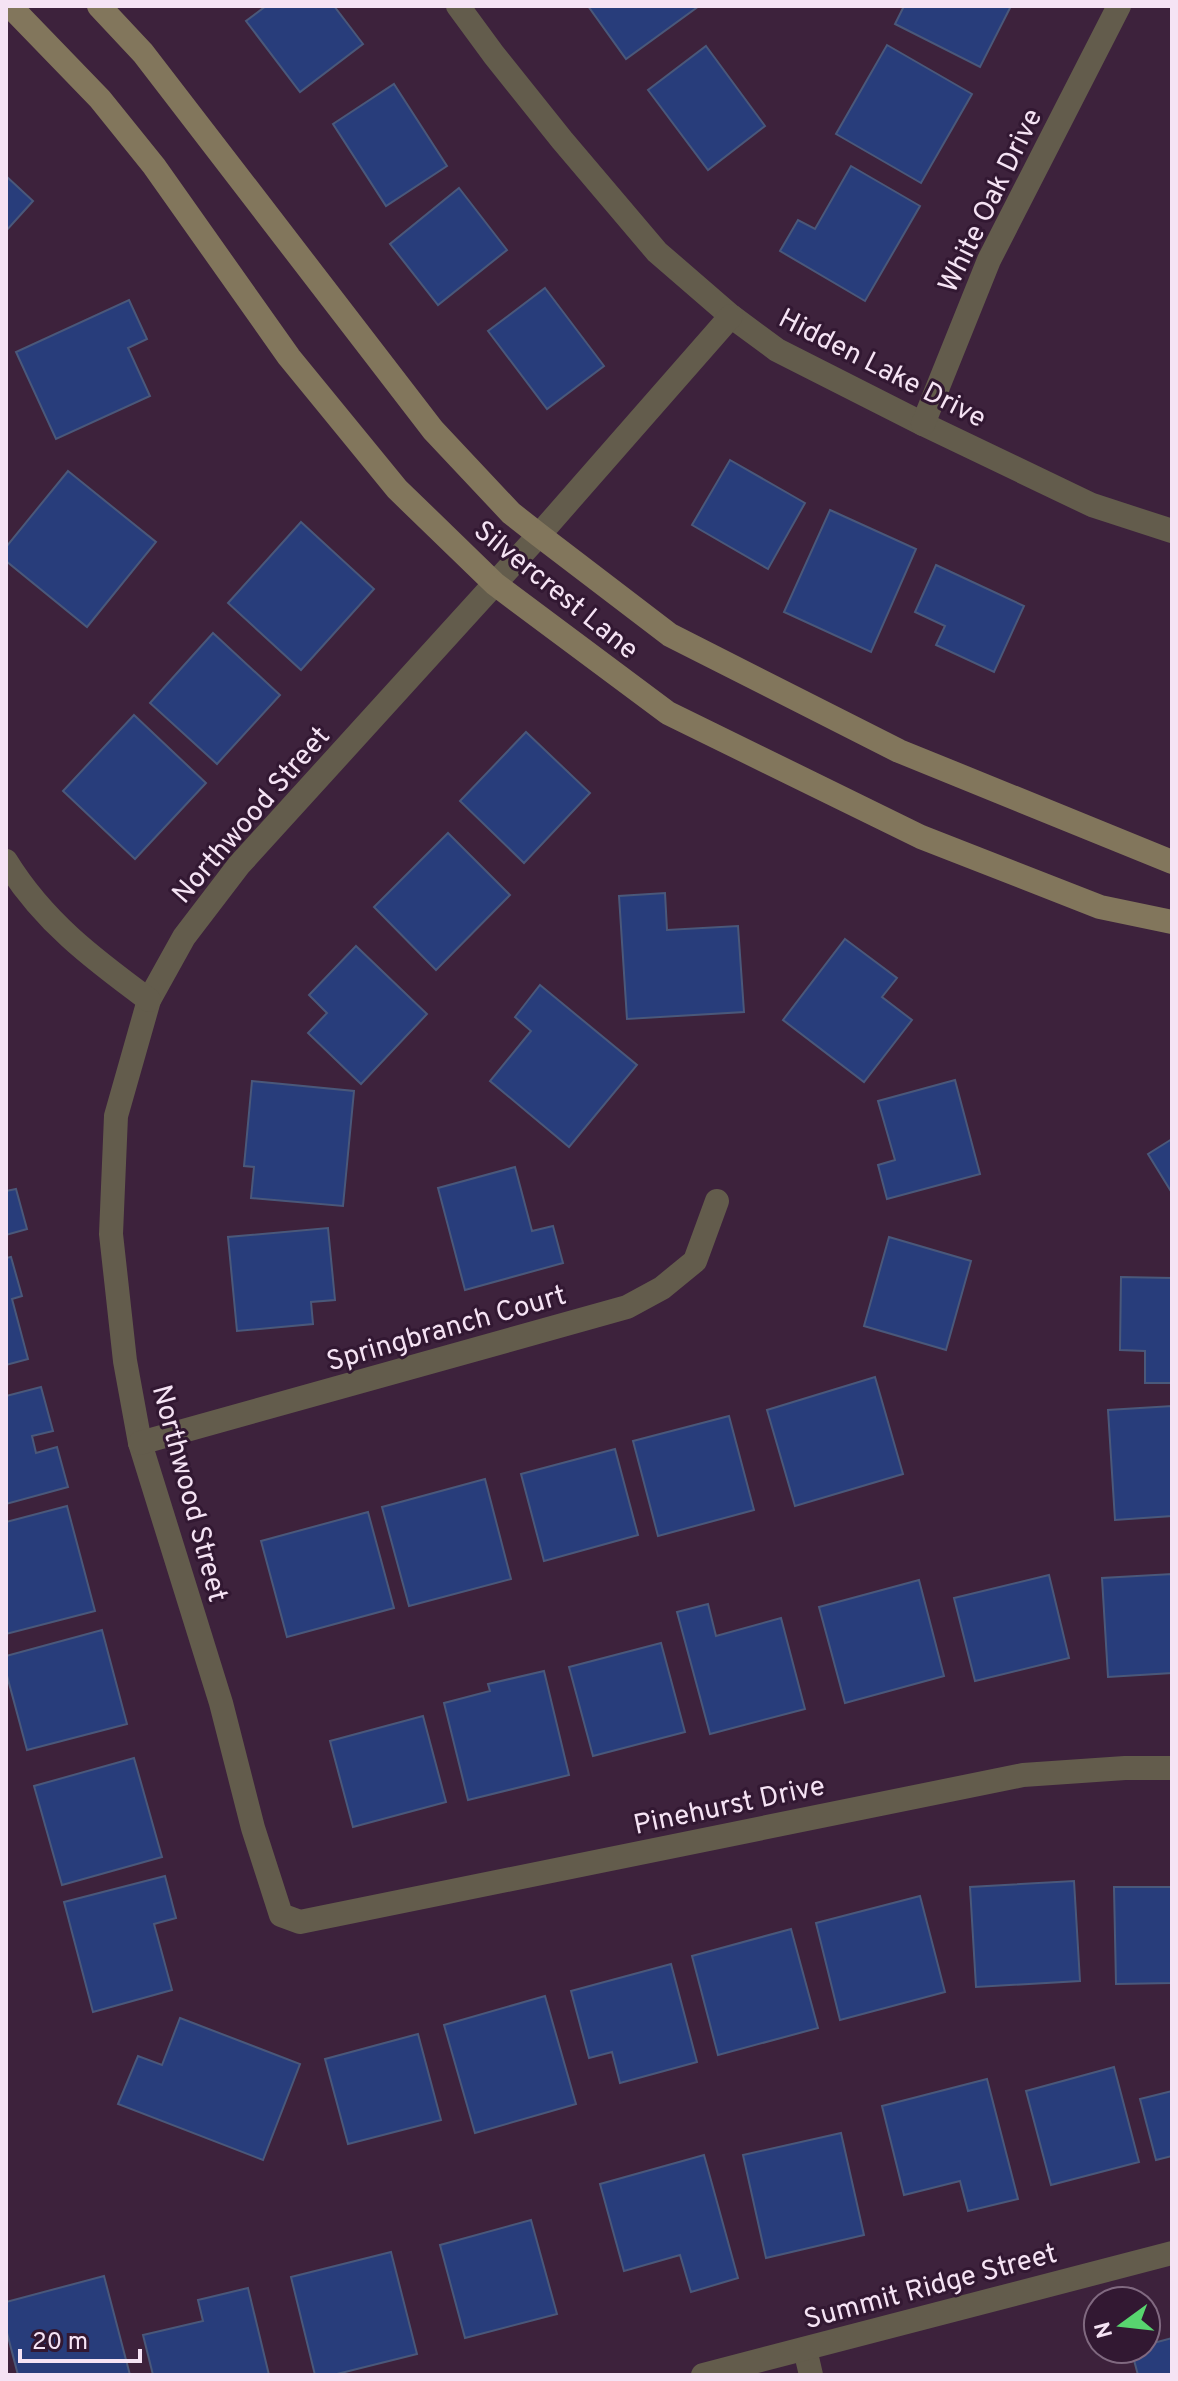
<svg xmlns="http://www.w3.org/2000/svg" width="1178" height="2381" viewBox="0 0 1178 2381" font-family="Overpass,sans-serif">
<rect width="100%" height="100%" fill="#3d223c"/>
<g fill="#283d7b" stroke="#4a587a" stroke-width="2">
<polygon points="266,6 334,6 363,44 300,92 246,21"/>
<polygon points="588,6 699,6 626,59"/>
<polygon points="904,6 1011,6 980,67 895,24"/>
<polygon points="887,45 972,94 921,183 836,134"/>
<polygon points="706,46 765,126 708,170 648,90"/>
<polygon points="394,84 447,166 386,206 333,124"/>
<polygon points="851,166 920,206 865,301 780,251 798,220 815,229"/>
<polygon points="6,176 33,201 6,231"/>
<polygon points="459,188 507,250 438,305 390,244"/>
<polygon points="545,288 604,366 547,409 488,331"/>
<polygon points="129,300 147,339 128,348 150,396 56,439 16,352"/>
<polygon points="730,460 805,503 768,569 692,525"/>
<polygon points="68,471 156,542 87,627 6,561 6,547"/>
<polygon points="830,510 916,549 871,652 784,612"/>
<polygon points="301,522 374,589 301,670 228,603"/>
<polygon points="936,565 1024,606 994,672 936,645 945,626 915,612"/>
<polygon points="213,633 280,695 217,764 150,703"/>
<polygon points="134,715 206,783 135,859 63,791"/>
<polygon points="526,732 590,793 524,863 460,801"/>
<polygon points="448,833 510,895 436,970 374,907"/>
<polygon points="665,893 667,930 738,926 744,1012 627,1019 619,896"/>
<polygon points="845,939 897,978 882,997 912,1020 864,1082 783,1020"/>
<polygon points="356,946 427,1014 361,1084 308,1033 327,1013 309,995"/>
<polygon points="540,985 637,1065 569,1147 490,1081 531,1031 515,1017"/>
<polygon points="955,1080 980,1174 887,1199 878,1165 895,1160 878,1101"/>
<polygon points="252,1081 354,1091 343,1206 251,1198 254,1167 244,1166"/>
<polygon points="1172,1139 1172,1193 1148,1154"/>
<polygon points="515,1167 532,1231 553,1226 563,1263 465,1290 438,1188"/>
<polygon points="16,1189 27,1229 6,1235 6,1191"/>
<polygon points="328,1228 335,1300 311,1302 313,1324 237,1331 228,1237"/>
<polygon points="889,1237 971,1261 946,1350 864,1326"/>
<polygon points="11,1257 22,1296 12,1299 28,1359 6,1365 6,1258"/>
<polygon points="1121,1277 1172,1278 1172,1383 1145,1383 1145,1351 1120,1350"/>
<polygon points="875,1377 903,1474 795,1506 767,1410"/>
<polygon points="41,1387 53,1431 32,1436 36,1453 57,1447 68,1487 6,1504 6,1396"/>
<polygon points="1172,1406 1172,1516 1115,1520 1108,1410"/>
<polygon points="729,1416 754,1510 658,1536 633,1441"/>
<polygon points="615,1449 638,1535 544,1561 521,1474"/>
<polygon points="485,1479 511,1579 409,1606 382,1507"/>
<polygon points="67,1506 95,1611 6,1634 6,1522"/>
<polygon points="368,1512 394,1608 287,1637 261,1541"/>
<polygon points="1172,1574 1172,1673 1108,1677 1102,1578"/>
<polygon points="1049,1575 1069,1658 975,1681 954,1598"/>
<polygon points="919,1580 944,1676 845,1703 819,1607"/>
<polygon points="708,1604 716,1636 781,1618 805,1709 710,1734 677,1612"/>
<polygon points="102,1630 127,1724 27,1750 6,1672 6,1656"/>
<polygon points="661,1643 685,1732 593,1756 569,1667"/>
<polygon points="544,1671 569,1775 468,1800 444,1703 490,1691 488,1684"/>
<polygon points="423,1716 446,1802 353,1827 330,1741"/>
<polygon points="134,1758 162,1857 62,1885 34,1786"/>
<polygon points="165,1876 176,1918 154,1924 172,1990 93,2012 64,1902"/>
<polygon points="1074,1881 1080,1981 976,1987 970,1887"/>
<polygon points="1114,1887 1172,1887 1172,1983 1116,1984"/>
<polygon points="920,1896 945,1992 840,2020 816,1923"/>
<polygon points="791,1929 818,2028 718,2055 692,1956"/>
<polygon points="671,1964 697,2062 620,2083 612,2052 589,2058 571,1991"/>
<polygon points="545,1996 576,2104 475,2133 444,2025"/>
<polygon points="180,2018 300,2064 263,2160 118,2104 138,2056 162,2065"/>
<polygon points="418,2034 441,2120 348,2144 325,2059"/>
<polygon points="1114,2067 1139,2162 1051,2185 1026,2091"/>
<polygon points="987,2079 1018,2199 968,2211 960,2181 904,2195 882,2106"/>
<polygon points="1172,2091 1172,2156 1156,2160 1140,2099"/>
<polygon points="841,2133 864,2235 766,2258 743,2155"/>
<polygon points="704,2155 738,2278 691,2292 680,2255 624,2271 600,2184"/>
<polygon points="531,2220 557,2314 465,2338 440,2245"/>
<polygon points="391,2252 417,2354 333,2375 315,2375 291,2277"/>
<polygon points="104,2276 130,2375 18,2375 6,2329 6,2302"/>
<polygon points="248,2288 269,2375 153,2375 143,2335 203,2321 198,2300"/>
<polygon points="1172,2338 1172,2375 1138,2375 1131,2349 1146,2349 1146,2345"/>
</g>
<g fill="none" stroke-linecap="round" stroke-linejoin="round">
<g stroke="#635c4c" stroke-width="24">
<polyline points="458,6 494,55 562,140 657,252 731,316 777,350 923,424 1092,505 1172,531"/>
<polyline points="731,316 539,535 239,865 184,937 149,1000 116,1116 111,1234 125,1361 140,1443 221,1703 253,1828 281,1915 300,1922 1023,1775 1125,1768 1172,1768"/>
<polyline points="923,424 989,260 1119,6"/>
<path d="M6,861C43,921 92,958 149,1000"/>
<polyline points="140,1443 627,1307 662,1288 695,1261 717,1201"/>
<polyline points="805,2349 811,2375"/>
<polyline points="703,2375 1172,2253"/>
</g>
<g stroke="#82765c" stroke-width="24">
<polyline points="10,6 100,99 154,166 289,357 397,489 495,584 668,713 921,837 1100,907 1172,922"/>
<polyline points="99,6 143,53 433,430 511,513 539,535 670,635 899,751 1172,862"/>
</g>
</g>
<g text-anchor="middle" stroke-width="6" stroke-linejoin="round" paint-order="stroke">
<g font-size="28" fill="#f5e3f4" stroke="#321832">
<text transform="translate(989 200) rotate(-64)" y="10">White Oak Drive</text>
<text transform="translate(883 367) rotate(27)" y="10">Hidden Lake Drive</text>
<text transform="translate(557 589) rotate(39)" y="10">Silvercrest Lane</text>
<text transform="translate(250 814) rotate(-49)" y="10">Northwood Street</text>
<text transform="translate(446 1327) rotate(-16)" y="10">Springbranch Court</text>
<text transform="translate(191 1493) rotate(75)" y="10">Northwood Street</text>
<text transform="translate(729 1804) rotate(-12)" y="10">Pinehurst Drive</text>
<text transform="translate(930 2285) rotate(-15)" y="10">Summit Ridge Street</text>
</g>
</g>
<rect width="1178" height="2381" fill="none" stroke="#f5e3f4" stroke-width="16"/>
<g transform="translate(1122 2325) rotate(255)"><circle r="38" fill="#321832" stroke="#806980" stroke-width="2"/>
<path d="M0-6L14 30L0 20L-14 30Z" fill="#58d56f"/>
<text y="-12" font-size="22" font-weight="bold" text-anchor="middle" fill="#f5e3f4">N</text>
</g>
<path d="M20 2349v12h120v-12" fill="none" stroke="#f5e3f4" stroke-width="4"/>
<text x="32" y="2349" font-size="24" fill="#f5e3f4" stroke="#321832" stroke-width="6" paint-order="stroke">20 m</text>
</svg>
